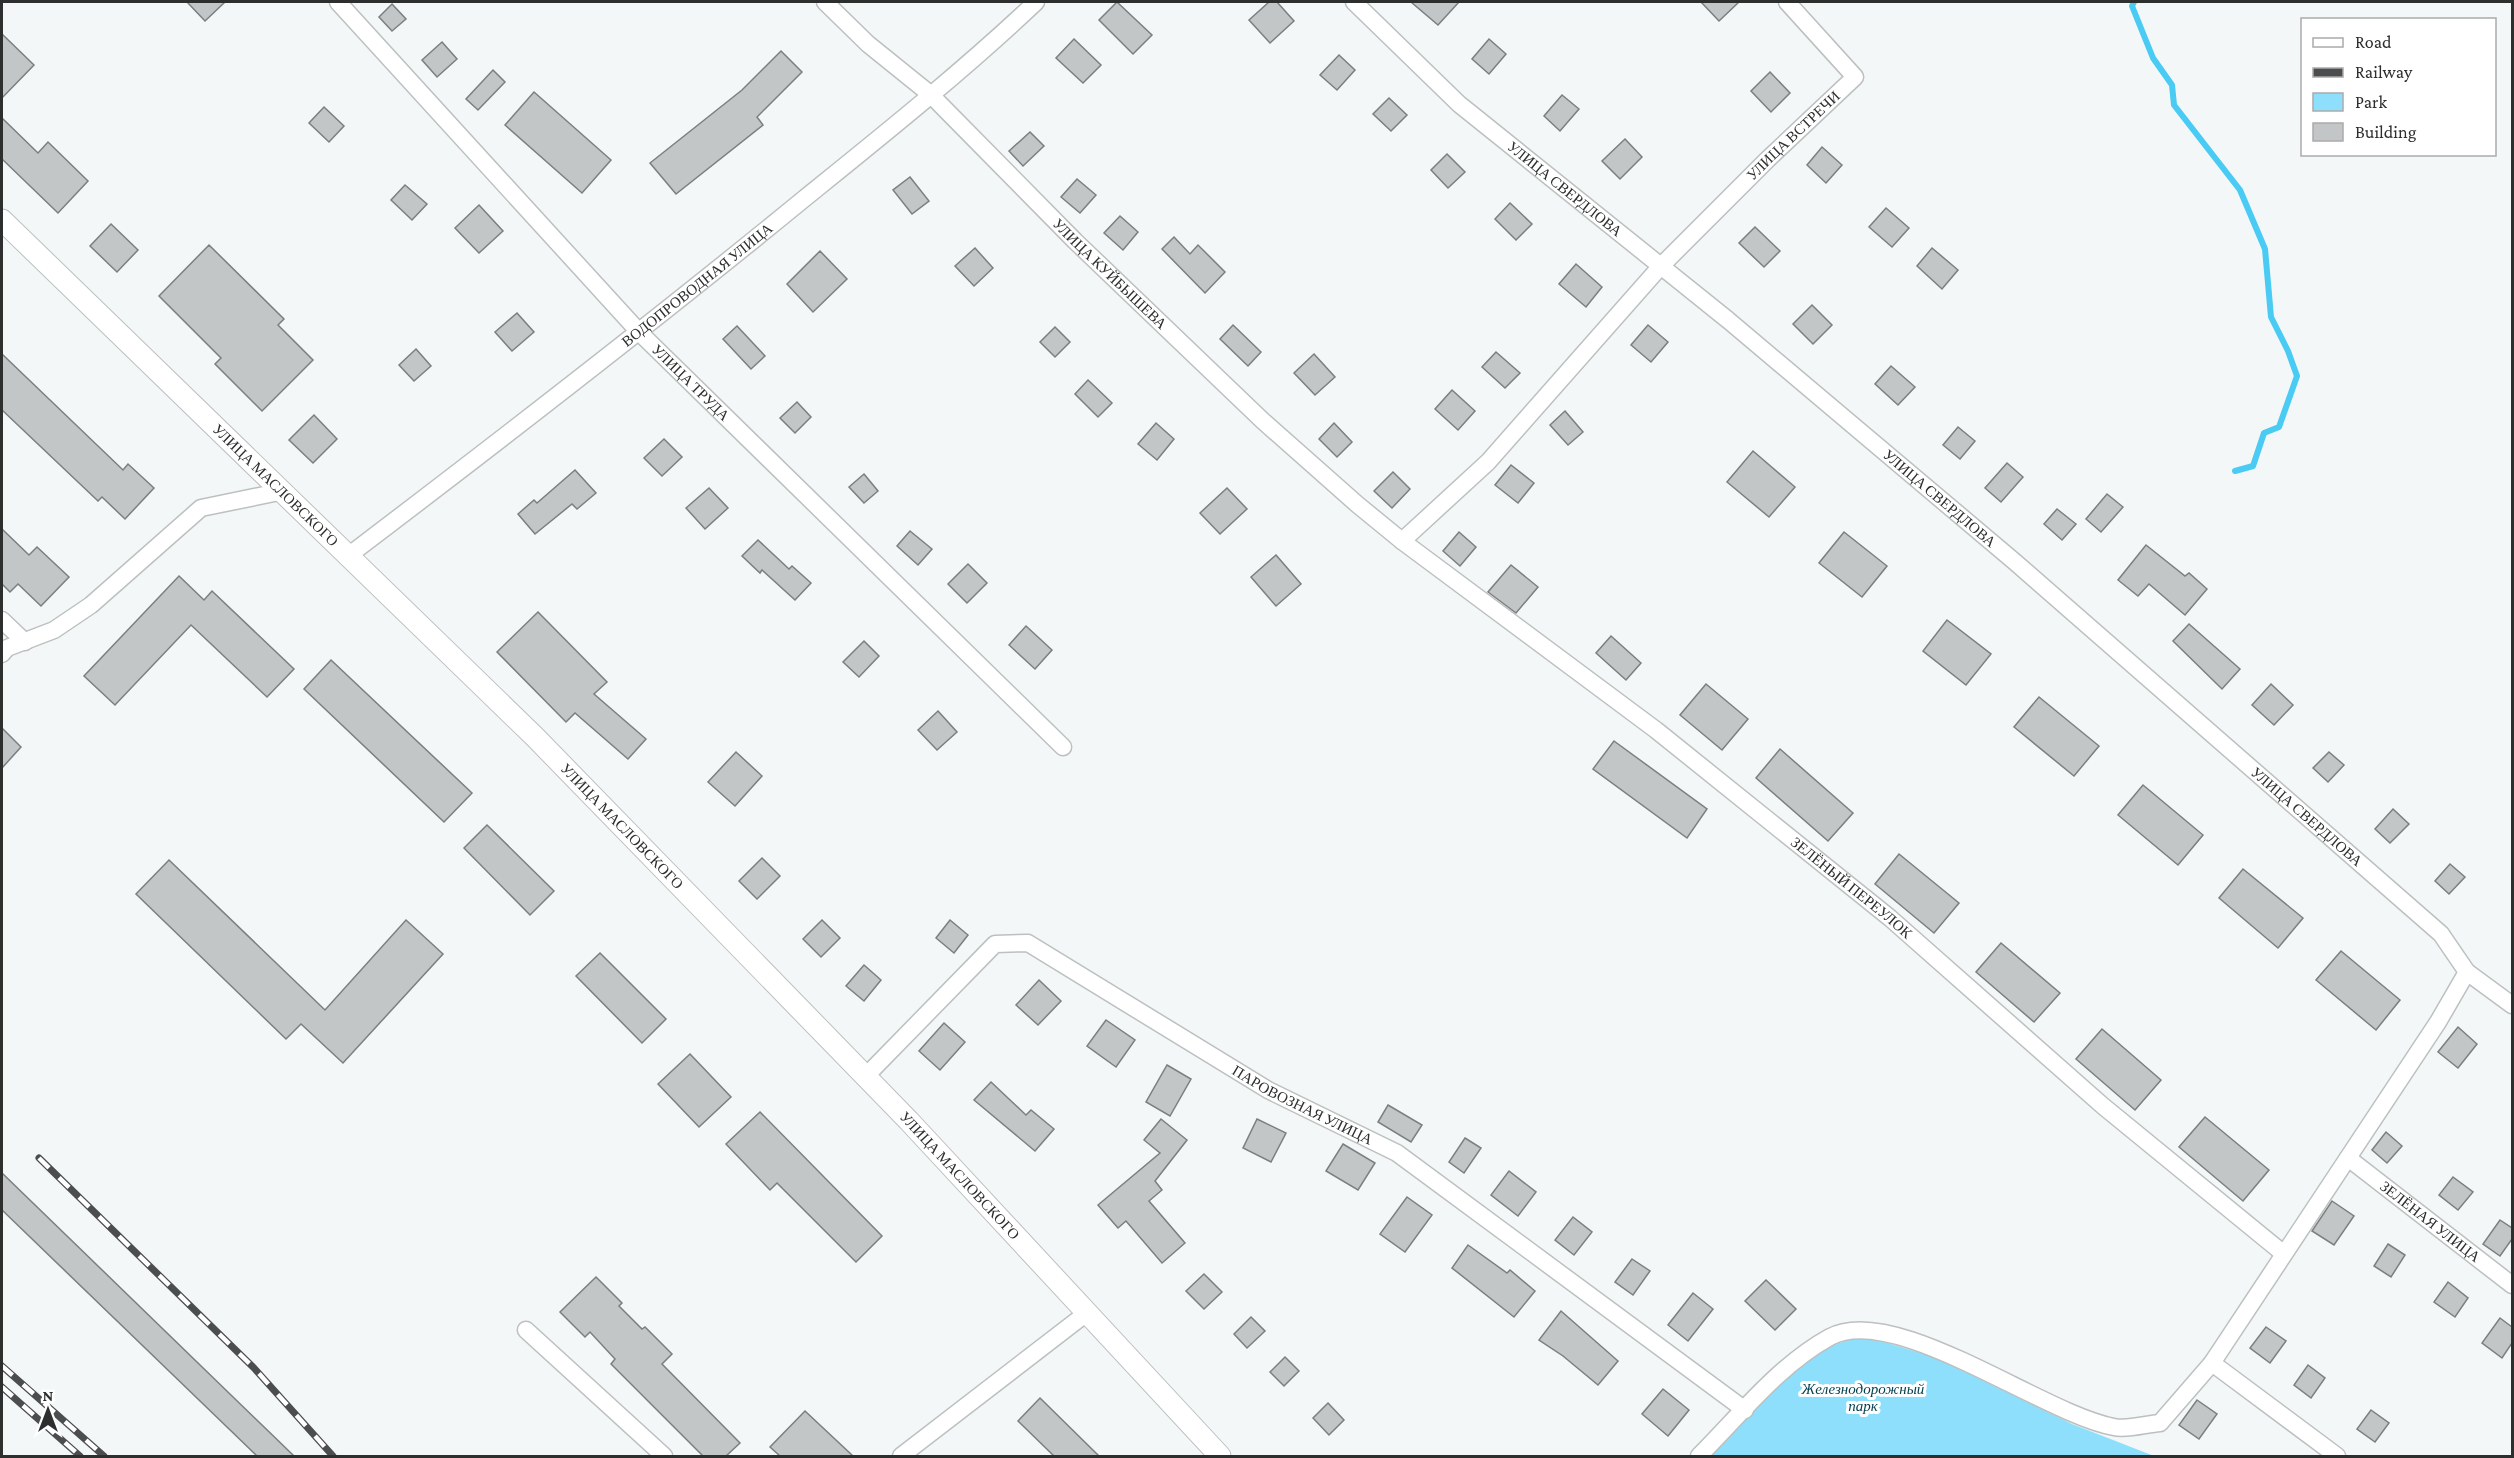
<svg xmlns="http://www.w3.org/2000/svg" width="2514" height="1458" viewBox="0 0 2514 1458" font-family="'Crimson Pro',serif">
<rect width="100%" height="100%" fill="#f3f7f8"/>
<polygon fill="#8ddffb" points="1864,1336 1937,1358 2072,1424 2154,1456 1709,1456 1797,1367 1828,1346"/>
<g fill="none" stroke-linecap="round" stroke-linejoin="round">
<polyline stroke="#49cbf3" stroke-width="6" points="2134,2 2132,6 2153,58 2172,85 2174,105 2240,190 2265,249 2271,317 2288,351 2297,376 2279,427 2264,433 2253,466 2235,471"/>
</g>
<g fill="#c2c6c7" stroke="#7c7f80" stroke-width="1.5">
<polygon points="187,2 225,2 205,21"/>
<polygon points="1117,2 1152,35 1133,54 1099,20"/>
<polygon points="1269,2 1277,2 1294,21 1270,43 1249,20"/>
<polygon points="1411,2 1459,2 1438,25"/>
<polygon points="1701,2 1739,2 1719,21"/>
<polygon points="392,4 406,19 392,31 379,17"/>
<polygon points="2,34 34,65 2,98"/>
<polygon points="1074,39 1101,65 1083,83 1056,58"/>
<polygon points="1489,39 1506,54 1489,74 1472,59"/>
<polygon points="442,42 457,59 437,77 422,60"/>
<polygon points="781,51 802,72 757,117 763,125 676,194 650,163 742,90"/>
<polygon points="1339,55 1355,70 1337,90 1320,75"/>
<polygon points="493,70 505,82 478,110 466,99"/>
<polygon points="1770,72 1790,93 1771,112 1751,91"/>
<polygon points="534,92 611,160 582,193 505,125"/>
<polygon points="1562,95 1579,109 1560,131 1544,116"/>
<polygon points="1389,98 1407,115 1391,131 1373,114"/>
<polygon points="324,107 344,126 329,142 309,123"/>
<polygon points="2,118 38,153 48,142 88,181 58,213 2,159"/>
<polygon points="1030,132 1044,146 1023,166 1009,151"/>
<polygon points="1625,139 1642,157 1620,179 1602,161"/>
<polygon points="1822,147 1842,165 1826,183 1807,165"/>
<polygon points="1447,154 1465,172 1448,188 1431,170"/>
<polygon points="910,177 929,201 912,214 893,190"/>
<polygon points="1077,179 1096,195 1080,213 1061,197"/>
<polygon points="405,185 427,204 412,220 391,200"/>
<polygon points="1510,203 1532,224 1516,240 1495,219"/>
<polygon points="479,205 503,231 479,253 455,228"/>
<polygon points="1886,208 1909,228 1892,247 1869,227"/>
<polygon points="1120,216 1138,232 1123,250 1104,233"/>
<polygon points="111,224 138,250 117,272 90,246"/>
<polygon points="1755,227 1780,251 1764,267 1739,243"/>
<polygon points="1174,237 1190,254 1198,245 1225,272 1205,293 1162,249"/>
<polygon points="209,245 284,319 278,325 313,360 262,411 215,364 221,358 159,296"/>
<polygon points="975,248 993,268 974,286 955,266"/>
<polygon points="1932,248 1958,270 1942,289 1917,266"/>
<polygon points="820,251 847,279 813,312 787,284"/>
<polygon points="1576,264 1602,287 1586,307 1559,284"/>
<polygon points="1812,305 1832,325 1813,344 1793,324"/>
<polygon points="517,313 534,332 512,351 495,332"/>
<polygon points="1233,325 1261,352 1248,366 1220,339"/>
<polygon points="1648,325 1668,342 1651,362 1631,345"/>
<polygon points="737,326 765,356 751,369 723,339"/>
<polygon points="1055,327 1070,342 1055,357 1040,342"/>
<polygon points="416,349 431,366 414,381 399,365"/>
<polygon points="1496,352 1520,373 1505,388 1482,367"/>
<polygon points="2,354 123,470 128,464 154,488 125,519 102,497 98,501 2,410"/>
<polygon points="1314,354 1335,377 1315,395 1294,373"/>
<polygon points="1891,366 1915,387 1898,405 1875,384"/>
<polygon points="1088,380 1112,403 1098,417 1075,394"/>
<polygon points="1452,390 1475,411 1458,430 1435,409"/>
<polygon points="797,402 811,417 795,433 780,418"/>
<polygon points="1565,411 1583,432 1568,445 1550,425"/>
<polygon points="314,415 337,439 313,463 289,440"/>
<polygon points="1156,423 1174,439 1157,460 1138,444"/>
<polygon points="1334,423 1352,442 1337,457 1319,439"/>
<polygon points="1958,427 1975,441 1960,459 1943,445"/>
<polygon points="664,439 682,457 662,476 644,458"/>
<polygon points="1753,451 1795,487 1769,517 1727,482"/>
<polygon points="2007,463 2023,477 2001,502 1985,488"/>
<polygon points="1511,465 1534,483 1518,503 1495,485"/>
<polygon points="575,470 596,493 577,509 572,504 535,534 518,514 534,500 537,503"/>
<polygon points="1393,472 1410,489 1392,508 1374,491"/>
<polygon points="864,474 878,491 864,503 849,487"/>
<polygon points="709,488 728,508 705,529 686,508"/>
<polygon points="1227,488 1247,509 1220,534 1200,513"/>
<polygon points="2107,494 2123,507 2101,532 2086,519"/>
<polygon points="2057,509 2076,524 2062,540 2044,524"/>
<polygon points="2,529 29,555 37,547 69,577 41,606 18,584 10,592 2,584"/>
<polygon points="910,531 932,549 918,565 897,546"/>
<polygon points="1459,532 1476,547 1460,566 1443,551"/>
<polygon points="1844,532 1887,566 1862,597 1819,563"/>
<polygon points="758,540 789,569 792,566 811,583 795,600 762,570 760,573 742,556"/>
<polygon points="2146,545 2185,576 2189,573 2207,589 2185,615 2149,584 2138,596 2118,580"/>
<polygon points="1276,555 1301,584 1276,606 1251,577"/>
<polygon points="968,564 987,583 967,603 948,584"/>
<polygon points="1511,565 1538,587 1516,613 1488,592"/>
<polygon points="179,576 204,600 212,591 294,669 267,697 191,625 115,705 84,676"/>
<polygon points="538,612 607,682 594,694 646,739 628,759 575,713 566,722 497,652"/>
<polygon points="1947,620 1991,654 1966,685 1923,651"/>
<polygon points="2189,624 2240,669 2222,689 2173,641"/>
<polygon points="1026,626 1052,650 1035,669 1009,645"/>
<polygon points="1611,636 1641,663 1626,680 1596,653"/>
<polygon points="864,641 879,656 859,677 843,662"/>
<polygon points="331,660 472,793 444,822 304,689"/>
<polygon points="1706,684 1748,719 1722,750 1680,715"/>
<polygon points="2271,684 2293,705 2274,725 2252,705"/>
<polygon points="2039,697 2099,746 2074,776 2014,727"/>
<polygon points="938,711 957,732 937,750 918,730"/>
<polygon points="2,728 21,747 2,768"/>
<polygon points="1614,741 1707,809 1687,838 1593,769"/>
<polygon points="1780,749 1853,813 1828,841 1756,778"/>
<polygon points="736,752 762,776 735,806 708,782"/>
<polygon points="2329,752 2344,765 2328,782 2313,768"/>
<polygon points="2143,785 2203,835 2178,865 2118,815"/>
<polygon points="2393,809 2409,824 2390,843 2375,829"/>
<polygon points="487,825 554,891 530,915 464,848"/>
<polygon points="1899,854 1959,903 1934,933 1875,884"/>
<polygon points="762,858 780,876 757,899 739,881"/>
<polygon points="169,860 325,1010 406,920 443,954 343,1063 301,1024 286,1039 136,894"/>
<polygon points="2450,864 2465,877 2449,894 2435,881"/>
<polygon points="2243,869 2303,918 2278,948 2219,898"/>
<polygon points="822,920 840,938 821,957 803,939"/>
<polygon points="950,920 968,935 954,953 936,938"/>
<polygon points="2001,943 2060,993 2034,1022 1976,972"/>
<polygon points="2341,951 2400,1000 2376,1030 2316,980"/>
<polygon points="600,953 666,1019 642,1043 576,976"/>
<polygon points="864,965 881,980 864,1001 846,986"/>
<polygon points="1039,980 1061,1001 1038,1025 1016,1005"/>
<polygon points="1106,1020 1135,1040 1116,1067 1087,1046"/>
<polygon points="944,1023 965,1042 940,1070 919,1051"/>
<polygon points="2458,1027 2477,1044 2458,1068 2438,1052"/>
<polygon points="2102,1029 2161,1080 2135,1110 2076,1059"/>
<polygon points="690,1054 731,1097 699,1127 658,1084"/>
<polygon points="1167,1065 1191,1079 1170,1116 1146,1102"/>
<polygon points="991,1082 1026,1115 1031,1110 1054,1129 1035,1151 974,1100"/>
<polygon points="1388,1105 1422,1125 1411,1142 1378,1122"/>
<polygon points="760,1112 882,1236 856,1262 777,1183 770,1190 726,1144"/>
<polygon points="2205,1117 2269,1170 2243,1201 2179,1147"/>
<polygon points="1161,1119 1187,1140 1155,1181 1162,1190 1149,1201 1185,1243 1162,1263 1126,1221 1118,1228 1098,1205 1160,1153 1144,1140"/>
<polygon points="1257,1119 1286,1133 1271,1162 1243,1148"/>
<polygon points="2386,1132 2402,1146 2387,1163 2372,1150"/>
<polygon points="1465,1138 1481,1148 1464,1173 1449,1162"/>
<polygon points="1343,1144 1375,1163 1358,1190 1326,1171"/>
<polygon points="1509,1171 1536,1192 1518,1216 1491,1195"/>
<polygon points="2,1173 294,1456 257,1456 2,1210"/>
<polygon points="2453,1177 2473,1192 2458,1210 2439,1195"/>
<polygon points="1407,1197 1432,1215 1405,1252 1380,1234"/>
<polygon points="2332,1201 2354,1216 2334,1245 2312,1231"/>
<polygon points="1573,1217 1592,1232 1574,1255 1555,1240"/>
<polygon points="2500,1220 2512,1228 2512,1239 2500,1256 2483,1244"/>
<polygon points="2388,1244 2405,1255 2391,1277 2374,1266"/>
<polygon points="1468,1245 1507,1273 1510,1270 1535,1291 1514,1317 1452,1268"/>
<polygon points="1632,1259 1650,1271 1633,1295 1615,1282"/>
<polygon points="1204,1274 1222,1292 1204,1309 1186,1291"/>
<polygon points="596,1277 622,1303 619,1306 642,1329 645,1327 672,1354 662,1364 740,1443 726,1456 703,1456 611,1364 615,1359 590,1332 585,1337 560,1312"/>
<polygon points="1766,1280 1796,1309 1775,1330 1745,1301"/>
<polygon points="2448,1282 2468,1298 2455,1317 2434,1302"/>
<polygon points="1693,1293 1713,1309 1688,1341 1668,1325"/>
<polygon points="1561,1311 1618,1361 1598,1385 1563,1356 1539,1340"/>
<polygon points="1251,1317 1265,1331 1247,1348 1234,1334"/>
<polygon points="2500,1318 2512,1327 2512,1343 2502,1358 2482,1343"/>
<polygon points="2266,1327 2286,1341 2270,1363 2250,1348"/>
<polygon points="1285,1357 1299,1371 1284,1386 1270,1372"/>
<polygon points="2308,1365 2325,1378 2311,1398 2294,1385"/>
<polygon points="1663,1389 1689,1410 1668,1436 1642,1414"/>
<polygon points="1040,1398 1099,1456 1054,1456 1018,1421"/>
<polygon points="2197,1400 2217,1414 2199,1439 2179,1425"/>
<polygon points="1328,1403 1344,1420 1329,1435 1313,1418"/>
<polygon points="2371,1410 2389,1423 2375,1442 2357,1429"/>
<polygon points="805,1411 853,1456 780,1456 770,1447"/>
</g>
<g fill="none" stroke-linecap="round" stroke-linejoin="round">
<defs>
<g id="minor">
<path id="s1" d="M338,2L640,333L1063,747"/>
<path id="s2" d="M825,2L868,44L930,94L1075,241L1263,421L1358,505L1402,541L1656,730L1890,918L2103,1106L2284,1254"/>
<path id="s3" d="M1354,2L1459,104L1728,320L2015,562L2441,934L2467,972L2512,1005"/>
<path id="s4" d="M1402,541L1488,462L1660,267L1768,159L1855,77L1787,2"/>
<path id="s5" d="M348,556C502,439 655,321 805,198C883,135 963,71 1036,2"/>
<polyline points="2,620 25,642"/>
<polyline points="2,654 7,648 54,630 91,605 201,508 284,491"/>
<path id="s6" d="M865,1077L995,944L1028,943L1268,1090L1397,1153L1745,1410"/>
<path id="s7" d="M2348,1158L2512,1285"/>
<polyline points="526,1330 664,1456"/>
<polyline points="2212,1363 2337,1456"/>
<polyline points="901,1456 1088,1312"/>
<path d="M1699,1456C1740,1415 1779,1365 1830,1337C1894,1302 2043,1414 2114,1427C2128,1430 2146,1424 2160,1423L2212,1363L2438,1022L2467,972"/>
</g>
<g id="tertiary">
<path id="s8" d="M2,220L535,737L909,1121L1220,1456"/>
</g>
</defs>
<use href="#minor" stroke="#bcc0c1" stroke-width="19"/>
<use href="#tertiary" stroke="#bcc0c1" stroke-width="23"/>
<use href="#minor" stroke="#fff" stroke-width="16"/>
<use href="#tertiary" stroke="#fff" stroke-width="21"/>
<defs>
<g id="rail">
<polyline points="39,1158 254,1368 333,1456"/>
<polyline points="2,1366 104,1456"/>
<polyline points="2,1387 80,1456"/>
</g>
</defs>
<use href="#rail" stroke="#4c4d4e" stroke-width="7"/>
<use href="#rail" stroke="#fff" stroke-width="4.5" stroke-dasharray="14" stroke-linecap="butt"/>
</g>
<g text-anchor="middle" stroke-width="6" stroke-linejoin="round" paint-order="stroke">
<g font-size="15" fill="#2d2e2e" stroke="#fff">
<text dy="5" stroke="none"><textPath href="#s4" startOffset="564">УЛИЦА ВСТРЕЧИ</textPath></text>
<text dy="5" stroke="none"><textPath href="#s3" startOffset="282">УЛИЦА СВЕРДЛОВА</textPath></text>
<text dy="5" stroke="none"><textPath href="#s2" startOffset="394">УЛИЦА КУЙБЫШЕВА</textPath></text>
<text dy="5" stroke="none"><textPath href="#s5" startOffset="442">ВОДОПРОВОДНАЯ УЛИЦА</textPath></text>
<text dy="5" stroke="none"><textPath href="#s1" startOffset="519">УЛИЦА ТРУДА</textPath></text>
<text dy="5" stroke="none"><textPath href="#s8" startOffset="381">УЛИЦА МАСЛОВСКОГО</textPath></text>
<text dy="5" stroke="none"><textPath href="#s3" startOffset="768">УЛИЦА СВЕРДЛОВА</textPath></text>
<text dy="5" stroke="none"><textPath href="#s3" startOffset="1254">УЛИЦА СВЕРДЛОВА</textPath></text>
<text dy="5" stroke="none"><textPath href="#s8" startOffset="867">УЛИЦА МАСЛОВСКОГО</textPath></text>
<text dy="5" stroke="none"><textPath href="#s2" startOffset="1358">ЗЕЛЁНЫЙ ПЕРЕУЛОК</textPath></text>
<text dy="5" stroke="none"><textPath href="#s6" startOffset="538">ПАРОВОЗНАЯ УЛИЦА</textPath></text>
<text dy="5" stroke="none"><textPath href="#s8" startOffset="1353">УЛИЦА МАСЛОВСКОГО</textPath></text>
<text dy="5" stroke="none"><textPath href="#s7" startOffset="104">ЗЕЛЁНАЯ УЛИЦА</textPath></text>
</g>
<g font-size="15" font-style="italic" fill="#064151" stroke="#fff">
<text x="1863" y="1394">Железнодорожный<tspan x="1863" dy="17">парк</tspan></text>
</g>
</g>
<rect width="2514" height="1458" fill="none" stroke="#2d2e2e" stroke-width="6"/>
<rect x="2301" y="18" width="195" height="138" fill="#ffffff" stroke="#ababab" stroke-width="1.5"/>
<rect x="2313" y="38" width="30" height="9" fill="#ffffff" stroke="#ababab" stroke-width="1.5"/>
<text x="2355" y="48" font-size="18" fill="#2d2e2e">Road</text>
<rect x="2313" y="68" width="30" height="9" fill="#4c4d4e" stroke="#ababab" stroke-width="1.5"/>
<text x="2355" y="78" font-size="18" fill="#2d2e2e">Railway</text>
<rect x="2313" y="93" width="30" height="18" fill="#8ddffb" stroke="#ababab" stroke-width="1.5"/>
<text x="2355" y="108" font-size="18" fill="#2d2e2e">Park</text>
<rect x="2313" y="123" width="30" height="18" fill="#c2c6c7" stroke="#ababab" stroke-width="1.5"/>
<text x="2355" y="138" font-size="18" fill="#2d2e2e">Building</text>
<g transform="translate(48 1410)" stroke="#ffffff" stroke-width="4.5" paint-order="stroke">
<path d="M0-4.5L10 22L0 15L-10 22Z" fill="#2d2e2e"/>
<text y="-9" font-size="16" font-weight="bold" text-anchor="middle" fill="#2d2e2e">N</text>
</g>
</svg>
